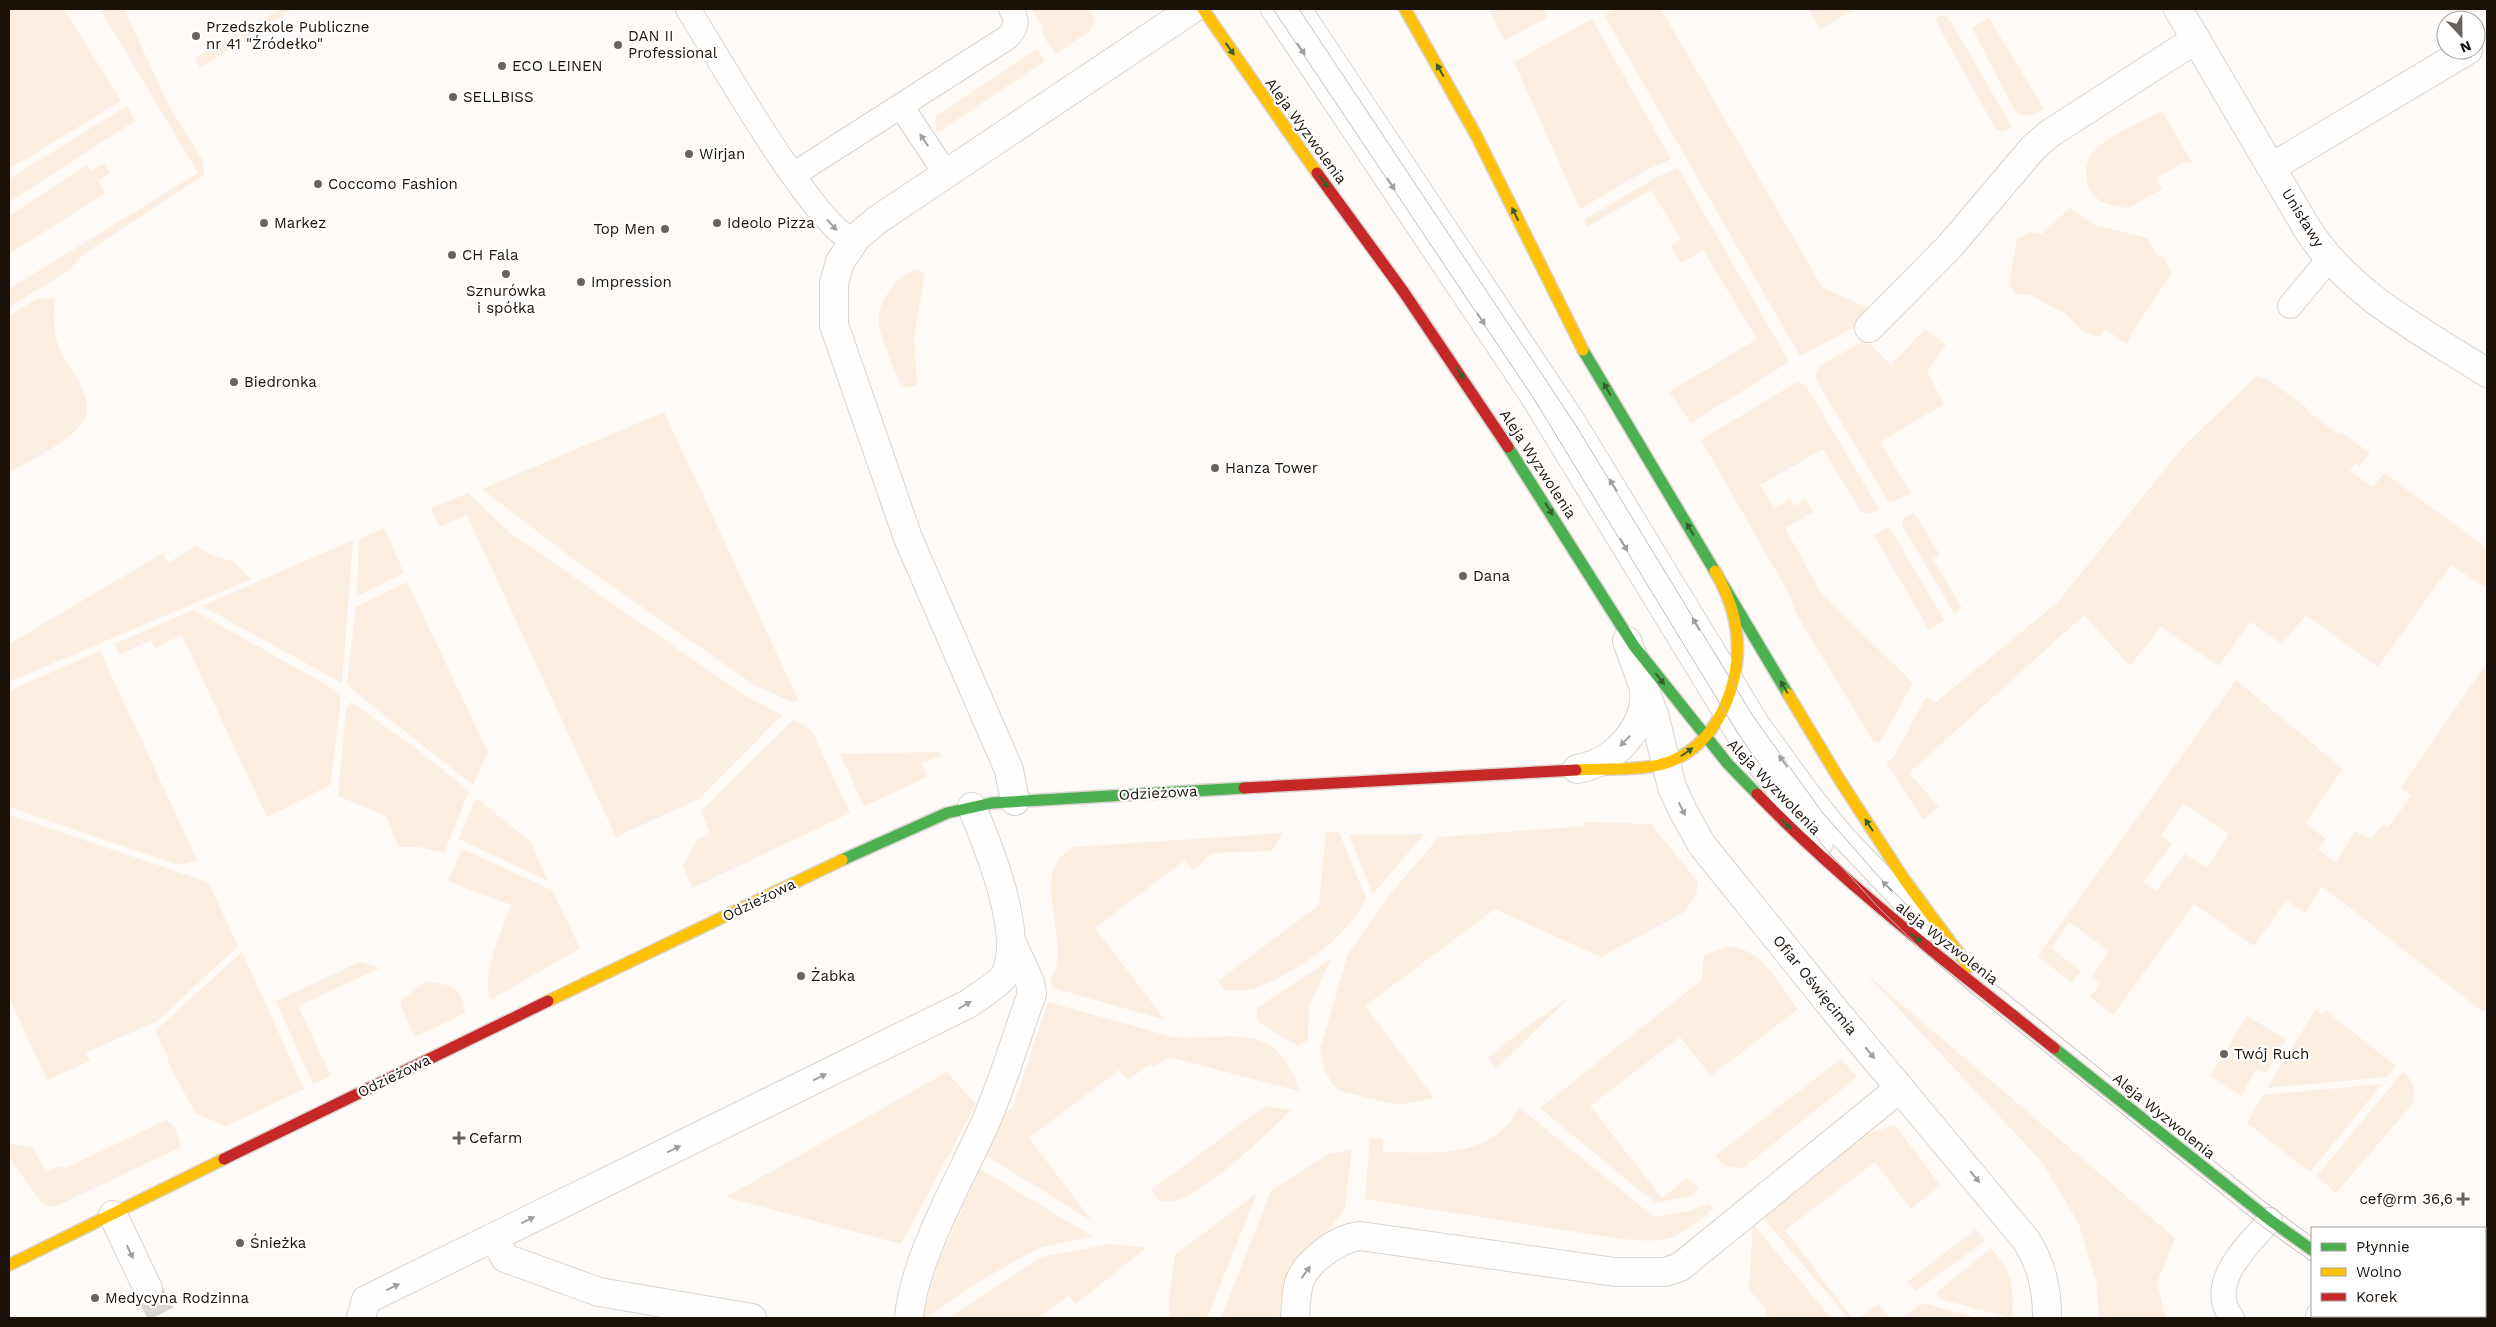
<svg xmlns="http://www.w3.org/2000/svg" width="2496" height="1327" viewBox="0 0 2496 1327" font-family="'Work Sans',sans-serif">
<rect width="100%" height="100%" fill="#fdfaf7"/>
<g fill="#fdeee2" fill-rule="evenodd">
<polygon points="9,9 64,9 121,101 9,169"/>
<polygon points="100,9 124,9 168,104 203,161 204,175 85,253 68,271 9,307 9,289 198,173"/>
<polygon points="280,9 292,9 200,68 195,58"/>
<polygon points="1031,9 1089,9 1095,19 1090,31 1055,54 1044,37 1042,25"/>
<polygon points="1489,9 1546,9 1546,18 1504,41"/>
<polygon points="1614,9 1661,9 1822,287 1875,311 1864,322 1800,356 1604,15"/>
<polygon points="1808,9 1855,9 1821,29"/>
<polygon points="1941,14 1950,20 2012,127 2002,132 1995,128 1935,20"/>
<path d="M1989,18L2044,109C2033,115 2026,119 2015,111L1972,28Z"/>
<polygon points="1592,19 1671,159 1645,171 1580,209 1514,62"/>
<polygon points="1037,49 1045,61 937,133 935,124 936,116"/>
<polygon points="127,106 135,121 9,202 9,179"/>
<path d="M2162,111L2194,166L2189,162L2182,163L2156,178L2162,189L2128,208C2111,205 2093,204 2088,184C2086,177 2085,168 2088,161C2094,141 2143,121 2162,111Z"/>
<polygon points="104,163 110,173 98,181 105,193 9,254 9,216 87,165 91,171"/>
<polygon points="1678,168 1789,362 1691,423 1669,392 1757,339 1703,250 1681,263 1671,246 1681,239 1651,190 1587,227 1584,220 1655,178"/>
<polygon points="2070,208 2094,225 2147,238 2158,257 2162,255 2172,273 2131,334 2127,344 2105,329 2100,337 2091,335 2080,329 2067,315 2030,295 2016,294 2009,285 2017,239 2030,232 2042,234"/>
<path d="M917,269L925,275L914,336L917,383L915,386L907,388L900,384L897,376C892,364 878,332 879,320C879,299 898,274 917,269Z"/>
<path d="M55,298C53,315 53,331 59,348C66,366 95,397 85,417C75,440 30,460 9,473V316L36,299Z"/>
<polygon points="1925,329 1946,345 1927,371 1944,404 1880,442 1911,493 1893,502 1889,502 1815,378 1819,366 1866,340 1891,365"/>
<polygon points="2258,375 2262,378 2264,377 2307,408 2306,410 2338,434 2340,431 2370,453 2359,466 2355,464 2350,471 2373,487 2384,473 2487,548 2487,583 2484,587 2451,565 2378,667 2306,615 2282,644 2250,622 2219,666 2161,627 2130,666 2084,615 1909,773 1939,807 1923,820 1886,762 1894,757 1926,697 1936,702 2058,602 2182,448"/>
<polygon points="1797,382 1806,386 1879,509 1870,514 1861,512 1823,449 1760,485 1774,509 1790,499 1794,506 1806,499 1813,512 1785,528 1821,593 1913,683 1880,742 1877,743 1873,741 1797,615 1788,592 1701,440"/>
<polygon points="664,412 798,699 794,703 753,684 580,564 482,489"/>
<polygon points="468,493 509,532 744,695 782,715 700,798 616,837 467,515 439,527 431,508"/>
<polygon points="1914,513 1940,555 1933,559 1962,608 1954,613 1902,525 1903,518"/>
<polygon points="1889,527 1944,620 1929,630 1874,535"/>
<polygon points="384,528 404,573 357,596 359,539"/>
<polygon points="353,540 342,683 202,606"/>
<polygon points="195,546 214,556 233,561 251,579 9,682 9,644 163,553 168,563"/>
<polygon points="407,582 488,752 473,785 349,687 347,681 356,607"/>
<polygon points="193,610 328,686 339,695 341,703 330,785 267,817 182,635 155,648 151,640 119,655 114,644"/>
<polygon points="100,651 197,860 179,865 9,807 9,691"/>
<path d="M2487,662V1012L2482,1011L2322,886L2305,913L2286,900L2254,946L2194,904L2113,1015L2090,997L2101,983L2092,976L2109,951L2069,922L2051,948L2081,971L2072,983L2038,956L2236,680L2343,769L2305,823L2326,839L2318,849L2336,863L2355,831L2371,839L2383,825L2388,828L2411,796L2401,788ZM2183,803L2229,834L2207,868L2185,854L2156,891L2143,882L2172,844L2161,836Z"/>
<polygon points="351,702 418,750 469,791 444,853 419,847 398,847 386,816 338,796 346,709"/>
<polygon points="794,719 812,731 850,813 692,888 683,865 698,839 710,834 701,811"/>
<polygon points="939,752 941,756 922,763 927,777 864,806 840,754"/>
<polygon points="476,798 530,841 548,881 459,839"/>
<polygon points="9,815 208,882 238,946 157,1021 86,1053 90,1061 47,1080 9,997"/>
<polygon points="1584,822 1651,824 1698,882 1696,895 1684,912 1601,957 1495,909 1365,1006 1434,1098 1398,1105 1340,1091 1333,1085 1325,1071 1320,1050 1348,954 1392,892 1439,837 1584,826"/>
<path d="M1326,832H1339L1366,898C1351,935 1291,977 1255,988C1244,991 1235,991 1224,990L1218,981L1319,905Z"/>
<path d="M1283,833L1272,851L1213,853L1193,870L1185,860L1095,928L1165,1020L1053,988L1050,981C1053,975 1056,968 1057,962C1064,926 1030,869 1074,847Z"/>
<polygon points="1424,834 1373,894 1349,835"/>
<path d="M462,849L552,890L580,948L492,999C477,985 504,924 511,905L448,881Z"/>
<path d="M1727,947C1761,946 1779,984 1798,1009L1711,1076L1680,1037L1590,1106L1662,1198L1687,1178L1699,1189L1691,1196L1655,1203L1540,1108L1702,980L1704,955Z"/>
<polygon points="242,952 304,1089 226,1126 195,1113 167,1060 169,1059 155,1031"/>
<polygon points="1332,958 1309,1005 1308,1040 1298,1046 1260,1023 1257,1017 1257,1008"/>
<polygon points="360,962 380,968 298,1006 331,1076 313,1084 276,1001"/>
<polygon points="1864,972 2175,1238 2157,1283 2166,1318 2099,1318 2097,1285 2079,1224 2042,1162"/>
<path d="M427,981C450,985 463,986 465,1013L415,1037L401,1006V1000Z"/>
<polygon points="1572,995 1496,1069 1488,1058 1525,1028"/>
<path d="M1048,1002L1172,1037C1230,1042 1275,1016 1299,1091L1169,1057L1153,1067L1150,1064L1128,1080L1119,1070L1029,1138L1092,1221L985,1155L1001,1117L1013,1107Z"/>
<polygon points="2316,1009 2323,1015 2326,1011 2396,1066 2386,1077 2267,1088"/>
<polygon points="2247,1016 2286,1039 2266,1073 2256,1070 2241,1096 2210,1076"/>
<polygon points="1841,1059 1857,1077 1743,1168 1725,1166 1715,1156"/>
<polygon points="947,1072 976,1104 901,1244 726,1197"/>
<path d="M2403,1072C2414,1082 2415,1089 2413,1103L2336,1193L2317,1176Z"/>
<polygon points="2382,1084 2310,1172 2247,1123 2263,1095"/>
<path d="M1265,1106L1291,1110C1264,1137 1222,1177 1189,1195C1180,1201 1169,1202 1159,1201L1151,1190Z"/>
<path d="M1520,1108L1654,1217L1689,1211L1709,1204L1713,1209C1674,1241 1671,1243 1621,1239L1365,1199L1370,1138L1383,1139V1152C1422,1152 1468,1158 1500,1132C1508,1126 1514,1116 1520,1108Z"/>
<polygon points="166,1120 175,1128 181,1147 54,1207 43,1204 9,1158 9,1144 32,1147 46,1172 59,1166 66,1168"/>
<polygon points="1895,1125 1940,1185 1911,1209 1875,1162 1785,1230 1852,1318 1848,1318 1760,1214 1862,1135"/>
<polygon points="1352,1149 1345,1208 1318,1244 1288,1318 1221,1318 1271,1191 1327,1155"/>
<polygon points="980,1169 1092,1236 1039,1248 971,1286 927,1318 922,1318 938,1262"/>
<polygon points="1257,1193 1207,1318 1169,1318 1170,1291 1175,1255"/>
<polygon points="1753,1224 1831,1318 1767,1318 1766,1308 1749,1290"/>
<polygon points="1976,1229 1985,1241 1916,1291 1907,1282"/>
<polygon points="1110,1244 1146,1248 1076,1304 1069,1295 1039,1318 948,1318 1042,1257"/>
<path d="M1991,1248C2013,1275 2014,1284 2012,1318L1940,1299L1936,1293Z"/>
<polygon points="1922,1303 1978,1318 1903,1318"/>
<polygon points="1878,1304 1890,1317 1859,1318"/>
</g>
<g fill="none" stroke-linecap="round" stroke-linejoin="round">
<polyline stroke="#dbd7d3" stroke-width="28" stroke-dasharray="28 14" stroke-linecap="butt" points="148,1289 163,1318"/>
<defs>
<g id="lane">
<path d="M688,9C716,53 814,227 854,241"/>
<polyline points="1273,9 1534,399 1739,735 1770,779 1821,843"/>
<polyline points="1299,9 1575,424 1758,725 1809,795 1843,837 1930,928"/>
<polyline points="901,106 946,174"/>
<path d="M793,175L1008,37C1017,27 1018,21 1011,9"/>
<polyline points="2290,306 2329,259"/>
<path d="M2232,1318C2205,1284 2248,1245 2270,1220"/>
</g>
<g id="street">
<path d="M2178,9L2308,230C2351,296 2422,331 2487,373"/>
<polyline points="2272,167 2468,50"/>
<polyline points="1869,328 1950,246 2033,148 2049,134 2196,39"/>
<path d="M1627,641L1655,718L1672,787L1683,811L1702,845L1838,1014L2026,1240C2042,1265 2047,1289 2047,1318"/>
<path d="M1577,769C1614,763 1648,727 1644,689"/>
<polyline points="1015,801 1009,770 908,538 834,325 834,283 840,262 857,237 877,220 1192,9"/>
<polyline points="113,1215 148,1289"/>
<polyline points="494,1237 505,1258 599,1292 752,1318"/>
<polyline points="2320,1316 2320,1318"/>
<path d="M361,1318L366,1300L968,1004C977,998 1003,981 1006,973C1024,932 988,846 972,807"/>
<path d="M909,1318C913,1262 958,1183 982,1130C1002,1087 1015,1039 1032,994L1030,982L1012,943"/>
<path d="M1295,1318C1296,1307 1296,1293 1299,1283C1306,1261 1339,1238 1360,1236L1615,1272H1665L1680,1267L1900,1088"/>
<polyline points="2389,1318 2391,1316"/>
</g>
<g id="fast">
<polyline points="1583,350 1788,694"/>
<polyline points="1508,447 1634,646 1728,764 1757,794"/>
<polyline points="842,860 947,813 992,803 1244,788"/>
<polyline points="2054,1048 2270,1220 2312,1250"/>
<polyline points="2424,1316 2429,1318"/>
</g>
<g id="slow">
<polyline points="1203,9 1317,173"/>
<polyline points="1405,9 1476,135 1583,350"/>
<polyline points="1788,694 1841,782 1904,879 1969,967"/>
<path d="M1576,770C1604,768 1648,772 1674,760C1722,738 1743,677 1736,628C1733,607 1725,589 1715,571"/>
<polyline points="548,1001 842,860"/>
<polyline points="9,1265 224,1159"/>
</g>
<g id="jam">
<polyline points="1317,173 1403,291 1508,447"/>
<polyline points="1244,788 1576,770"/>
<path d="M1757,794C1848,888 1953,967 2054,1048"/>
<polyline points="224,1159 548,1001"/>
</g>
</defs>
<use href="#lane" stroke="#dad4ce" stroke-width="26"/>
<use href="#street" stroke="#dad4ce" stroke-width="30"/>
<use href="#fast" stroke="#dad4ce" stroke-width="14"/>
<use href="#slow" stroke="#dad4ce" stroke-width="14"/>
<use href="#jam" stroke="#dad4ce" stroke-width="14"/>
<use href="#lane" stroke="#fffefe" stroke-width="24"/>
<use href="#street" stroke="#fffefe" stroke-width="28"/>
<use href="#fast" stroke="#4caf50" stroke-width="11"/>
<use href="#slow" stroke="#ffc107" stroke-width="11"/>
<use href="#jam" stroke="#c62828" stroke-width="11"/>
<g stroke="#c0bebd" stroke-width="1">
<polyline points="1273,9 1534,399 1739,735 1770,779 1824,847 1878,907 1920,948 1969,991 2263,1227 2312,1262"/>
<polyline points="1299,9 1575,424 1753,716 1822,812 1879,877 1948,946 2265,1202 2312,1237"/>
<polyline points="2401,1316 2406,1318"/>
<polyline points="2450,1316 2455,1318"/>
</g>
</g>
<defs><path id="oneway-solid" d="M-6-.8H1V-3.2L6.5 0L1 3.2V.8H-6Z" transform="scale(1.25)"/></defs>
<g fill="#33602c">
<use href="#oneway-solid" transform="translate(1230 49) rotate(55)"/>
<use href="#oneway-solid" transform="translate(1440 70) rotate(-119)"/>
<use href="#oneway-solid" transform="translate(1324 182) rotate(54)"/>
<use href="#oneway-solid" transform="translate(1515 214) rotate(-116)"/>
<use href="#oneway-solid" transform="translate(1460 373) rotate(56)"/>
<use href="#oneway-solid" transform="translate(1607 389) rotate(-121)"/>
<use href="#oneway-solid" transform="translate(1549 509) rotate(58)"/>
<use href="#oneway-solid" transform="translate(1690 529) rotate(-121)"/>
<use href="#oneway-solid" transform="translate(1660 679) rotate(52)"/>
<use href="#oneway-solid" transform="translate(1784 687) rotate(-121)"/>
<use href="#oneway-solid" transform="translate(1687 752) rotate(-35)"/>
<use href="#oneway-solid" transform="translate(1786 824) rotate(44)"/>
<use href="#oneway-solid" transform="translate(1869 825) rotate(-123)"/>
<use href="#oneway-solid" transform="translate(1916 938) rotate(39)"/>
</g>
<g fill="#a39f9c">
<use href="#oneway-solid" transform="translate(1301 49) rotate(56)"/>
<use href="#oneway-solid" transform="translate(924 140) rotate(-124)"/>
<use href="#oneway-solid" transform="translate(1391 184) rotate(56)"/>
<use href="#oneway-solid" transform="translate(832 225) rotate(47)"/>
<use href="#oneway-solid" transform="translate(1481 319) rotate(56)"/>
<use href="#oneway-solid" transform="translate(1613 485) rotate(-122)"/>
<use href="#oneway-solid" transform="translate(1624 545) rotate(59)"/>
<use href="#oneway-solid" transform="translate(1696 624) rotate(-121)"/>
<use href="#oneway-solid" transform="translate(1625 741) rotate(134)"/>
<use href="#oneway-solid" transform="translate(1783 761) rotate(-126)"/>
<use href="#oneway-solid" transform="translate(1682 809) rotate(64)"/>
<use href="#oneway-solid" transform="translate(1887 886) rotate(-134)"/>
<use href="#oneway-solid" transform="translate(965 1005) rotate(-30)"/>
<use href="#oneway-solid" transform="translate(1870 1053) rotate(50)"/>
<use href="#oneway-solid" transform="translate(820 1077) rotate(-26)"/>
<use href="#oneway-solid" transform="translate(674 1149) rotate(-26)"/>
<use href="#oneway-solid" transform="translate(1975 1177) rotate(50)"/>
<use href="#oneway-solid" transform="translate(528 1220) rotate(-26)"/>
<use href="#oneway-solid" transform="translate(130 1252) rotate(65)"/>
<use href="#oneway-solid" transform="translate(1306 1272) rotate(-54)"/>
<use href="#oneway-solid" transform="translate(393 1287) rotate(-26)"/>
</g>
<g fill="#69635c" stroke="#fff" stroke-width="2">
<circle cx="196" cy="36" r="5"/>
<circle cx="618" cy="45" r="5"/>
<circle cx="502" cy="66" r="5"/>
<circle cx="453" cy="97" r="5"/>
<circle cx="689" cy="154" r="5"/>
<circle cx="318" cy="184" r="5"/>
<circle cx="264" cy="223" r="5"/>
<circle cx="717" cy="223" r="5"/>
<circle cx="665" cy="229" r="5"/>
<circle cx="452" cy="255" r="5"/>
<circle cx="506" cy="274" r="5"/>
<circle cx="581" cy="282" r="5"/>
<circle cx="234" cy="382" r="5"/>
<circle cx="1215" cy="468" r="5"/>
<circle cx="1463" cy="576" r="5"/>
<circle cx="801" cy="976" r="5"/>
<circle cx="2224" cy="1054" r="5"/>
<path d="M456.5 1130.5h5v5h5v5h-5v5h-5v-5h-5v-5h5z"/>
<path d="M2460.5 1191.5h5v5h5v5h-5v5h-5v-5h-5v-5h5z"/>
<circle cx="240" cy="1243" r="5"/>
<circle cx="95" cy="1298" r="5"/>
</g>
<g text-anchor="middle" stroke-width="4.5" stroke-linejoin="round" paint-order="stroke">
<g font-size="15" fill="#1a1109" stroke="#fff" text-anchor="start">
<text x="206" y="32">Przedszkole Publiczne<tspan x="206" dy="17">nr 41 "Źródełko"</tspan></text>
<text x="628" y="41">DAN II<tspan x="628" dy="17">Professional</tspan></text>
<text x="512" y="71">ECO LEINEN</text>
<text x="463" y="102">SELLBISS</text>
<text x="699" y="159">Wirjan</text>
<text x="328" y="189">Coccomo Fashion</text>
<text x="274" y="228">Markez</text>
<text x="727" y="228">Ideolo Pizza</text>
<text x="655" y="234" text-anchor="end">Top Men</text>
<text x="462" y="260">CH Fala</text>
<text x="591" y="287">Impression</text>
<text x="506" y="296" text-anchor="middle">Sznurówka<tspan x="506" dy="17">i spółka</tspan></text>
<text x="244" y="387">Biedronka</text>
<text x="1225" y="473">Hanza Tower</text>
<text x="1473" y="581">Dana</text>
<text x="811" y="981">Żabka</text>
<text x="2234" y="1059">Twój Ruch</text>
<text x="469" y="1143">Cefarm</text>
<text x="2453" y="1204" text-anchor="end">cef@rm 36,6</text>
<text x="250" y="1248">Śnieżka</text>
<text x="105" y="1303">Medycyna Rodzinna</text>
</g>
<g font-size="15" fill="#1a1109" stroke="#fff">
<text transform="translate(1306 131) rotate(54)" y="5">Aleja Wyzwolenia</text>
<text transform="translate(2303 218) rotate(58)" y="5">Unisławy</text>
<text transform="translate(1538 464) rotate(57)" y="5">Aleja Wyzwolenia</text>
<text transform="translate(1774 787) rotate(46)" y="5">Aleja Wyzwolenia</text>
<text transform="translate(1158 793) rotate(-3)" y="5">Odzieżowa</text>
<text transform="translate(759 900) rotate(-26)" y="5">Odzieżowa</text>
<text transform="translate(1947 943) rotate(38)" y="5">aleja Wyzwolenia</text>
<text transform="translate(1815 985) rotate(51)" y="5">Ofiar Oświęcimia</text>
<text transform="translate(394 1076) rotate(-26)" y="5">Odzieżowa</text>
<text transform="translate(2164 1116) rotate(39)" y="5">Aleja Wyzwolenia</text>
</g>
</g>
<rect width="2496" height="1327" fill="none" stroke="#1a1109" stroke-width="20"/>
<rect x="2311" y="1227" width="175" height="90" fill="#ffffff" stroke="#a3a09d"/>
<rect x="2321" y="1243" width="25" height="8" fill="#4caf50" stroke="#a3a09d"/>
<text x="2356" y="1252" font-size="15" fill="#1a1109">Płynnie</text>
<rect x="2321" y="1268" width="25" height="8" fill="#ffc107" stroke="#a3a09d"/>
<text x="2356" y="1277" font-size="15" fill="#1a1109">Wolno</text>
<rect x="2321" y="1293" width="25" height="8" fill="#c62828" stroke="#a3a09d"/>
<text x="2356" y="1302" font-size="15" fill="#1a1109">Korek</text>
<g transform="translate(2461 35) rotate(158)"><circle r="24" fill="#ffffff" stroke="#a3a09d"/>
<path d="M0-4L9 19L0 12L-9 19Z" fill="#69635c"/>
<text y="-8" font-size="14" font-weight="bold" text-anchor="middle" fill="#1a1109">N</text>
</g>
</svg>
